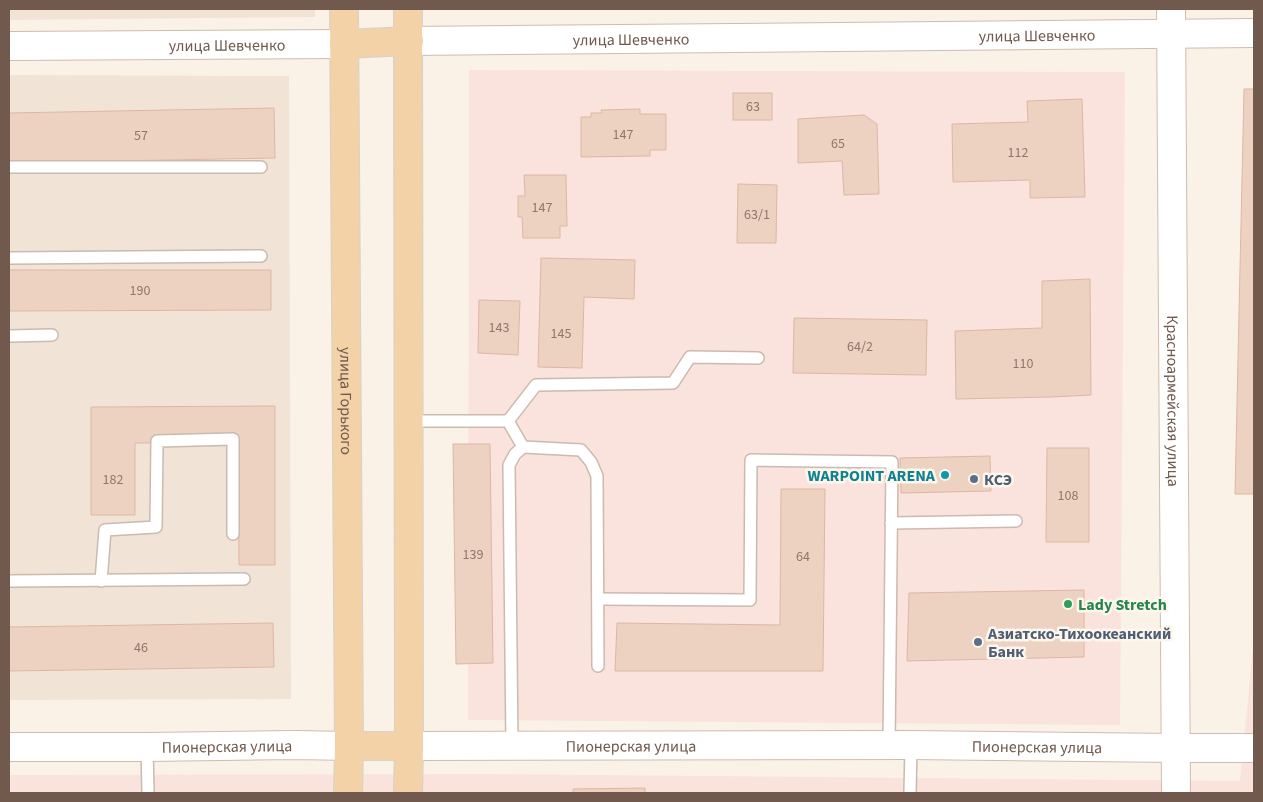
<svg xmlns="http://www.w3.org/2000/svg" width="1263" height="802" viewBox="0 0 1263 802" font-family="'Source Sans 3',sans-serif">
<rect width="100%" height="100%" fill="#faf2e7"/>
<g fill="#f1e4d6">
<polygon points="9,9 315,9 315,17 9,20"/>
<polygon points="9,75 289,76 291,699 9,700"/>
</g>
<g fill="#f9e3dc">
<polygon points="469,70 1125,72 1120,725 468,720"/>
<polygon points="1254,638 1254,793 9,793 9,775 482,774 1240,781"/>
</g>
<g fill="#edd1c1" stroke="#deb7a3">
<polygon points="1244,89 1254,89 1254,494 1235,494"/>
<rect x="733" y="93" width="39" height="27"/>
<polygon points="1082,99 1085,197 1030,198 1030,180 953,182 952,124 1028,122 1027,101"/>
<polygon points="274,108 275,158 9,163 9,113"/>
<polygon points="640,109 640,114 666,114 666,150 650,150 650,156 581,157 581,117 591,117 591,113 602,113 601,110"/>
<polygon points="864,115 877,124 879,194 844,195 842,161 798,163 798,119"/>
<polygon points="524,175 566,175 567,226 560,226 560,238 523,238 522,217 518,217 518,196 525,196"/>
<polygon points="738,184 777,185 776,243 737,243"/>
<polygon points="541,258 635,260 634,299 584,297 582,368 538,367"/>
<polygon points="9,270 271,270 271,310 9,311"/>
<polygon points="1090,279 1091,395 1051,397 956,399 955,331 1042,328 1042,281"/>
<polygon points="479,300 520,301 518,355 478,353"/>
<polygon points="794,318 927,320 926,375 793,373"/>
<polygon points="275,406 275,565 239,565 238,443 135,443 135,515 91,515 91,407"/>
<polygon points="453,444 490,444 493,663 456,664"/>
<polygon points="1047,448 1089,448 1089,542 1046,542"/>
<polygon points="990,456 991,491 901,493 900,458"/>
<polygon points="781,489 825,489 823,671 615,671 617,623 780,625"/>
<polygon points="1084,590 1084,657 907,661 909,593"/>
<polygon points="273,623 274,667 9,671 9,627"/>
<polygon points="645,788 645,793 573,793 573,789"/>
</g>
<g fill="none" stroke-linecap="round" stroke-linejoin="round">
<defs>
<g id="lane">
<polyline points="9,167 261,167"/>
<polyline points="9,258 261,256"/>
<polyline points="9,336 52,335"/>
<polyline points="409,421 508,421 523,447"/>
<polyline points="508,421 536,385 673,383 690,357 758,358"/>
<polyline points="891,523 1016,521"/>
<polyline points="9,581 244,579"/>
<polyline points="101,581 105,530 156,527 157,441 233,439 233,534"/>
<polyline points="598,599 750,600 751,460 892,462 889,745"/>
<polyline points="512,746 509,465 515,454 523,447 581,450 591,462 597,476 598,666"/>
<polyline points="147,747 148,793"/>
<polyline points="910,793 911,745"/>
</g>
<g id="secondary">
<path id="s1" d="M1171,9L1176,793"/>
<path id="s2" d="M409,41L1254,33"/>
<path id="s3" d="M9,46L344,44"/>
<path id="s4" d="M409,746L911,745L1176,748H1254"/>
<path id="s5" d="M9,747H147L296,745L349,746"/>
</g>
<g id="primary">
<path id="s6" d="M344,9L349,746L348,793"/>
<polyline points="344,44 409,41"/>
<polyline points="349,746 409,746"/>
<polyline points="408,793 409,746 408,9"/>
</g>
</defs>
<use href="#lane" stroke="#cbbaae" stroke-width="14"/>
<use href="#secondary" stroke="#cfbcaf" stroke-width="30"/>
<use href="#primary" stroke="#d7d1cd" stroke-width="30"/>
<use href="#lane" stroke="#fff" stroke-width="11"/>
<use href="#secondary" stroke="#fff" stroke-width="28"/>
<use href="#primary" stroke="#f2d2a6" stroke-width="28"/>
</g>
<circle fill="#0f9aa8" stroke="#fdf6ed" stroke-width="2" cx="945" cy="475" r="5"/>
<g fill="#5c6f8a" stroke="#fdf6ed" stroke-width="2">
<circle cx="974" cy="479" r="5"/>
<circle cx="978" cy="642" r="5"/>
</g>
<circle fill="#2e9e5b" stroke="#fdf6ed" stroke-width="2" cx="1068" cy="604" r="5"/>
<g text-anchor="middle" stroke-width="5" stroke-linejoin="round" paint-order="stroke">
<g font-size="14" fill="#90776b">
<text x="753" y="111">63</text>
<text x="623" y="139">147</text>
<text x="141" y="140">57</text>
<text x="838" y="148">65</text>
<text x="1018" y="157">112</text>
<text x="542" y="212">147</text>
<text x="757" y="219">63/1</text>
<text x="140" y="295">190</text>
<text x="499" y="332">143</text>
<text x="561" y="338">145</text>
<text x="860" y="351">64/2</text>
<text x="1023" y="368">110</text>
<text x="113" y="484">182</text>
<text x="1068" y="500">108</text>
<text x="473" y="559">139</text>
<text x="803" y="561">64</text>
<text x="141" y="652">46</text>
</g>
<g font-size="16" fill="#71594e" stroke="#fdf6ed">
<text dy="6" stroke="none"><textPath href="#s2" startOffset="628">улица Шевченко</textPath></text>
<text dy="6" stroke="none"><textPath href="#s2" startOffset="222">улица Шевченко</textPath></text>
<text dy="6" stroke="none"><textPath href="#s3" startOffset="218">улица Шевченко</textPath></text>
<text dy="6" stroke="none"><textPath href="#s6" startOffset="392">улица Горького</textPath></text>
<text dy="6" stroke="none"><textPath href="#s1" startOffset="392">Красноармейская улица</textPath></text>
<text dy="6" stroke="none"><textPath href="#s5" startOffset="218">Пионерская улица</textPath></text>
<text dy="6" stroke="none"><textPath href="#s4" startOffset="222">Пионерская улица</textPath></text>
<text dy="6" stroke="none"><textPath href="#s4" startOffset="628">Пионерская улица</textPath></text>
</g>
<g font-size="16" font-weight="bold" fill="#0d838f" stroke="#fdf6ed" text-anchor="end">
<text x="935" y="481">WARPOINT ARENA</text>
</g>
<g font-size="16" font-weight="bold" fill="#4e5e75" stroke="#fdf6ed" text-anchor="start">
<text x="984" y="485">КСЭ</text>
<text x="988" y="639">Азиатско-Тихоокеанский<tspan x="988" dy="18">Банк</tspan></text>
</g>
<g font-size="16" font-weight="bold" fill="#27864d" stroke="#fdf6ed" text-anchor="start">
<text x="1078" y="610">Lady Stretch</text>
</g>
</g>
<rect width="1263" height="802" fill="none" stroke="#71594e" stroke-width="20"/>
</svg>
